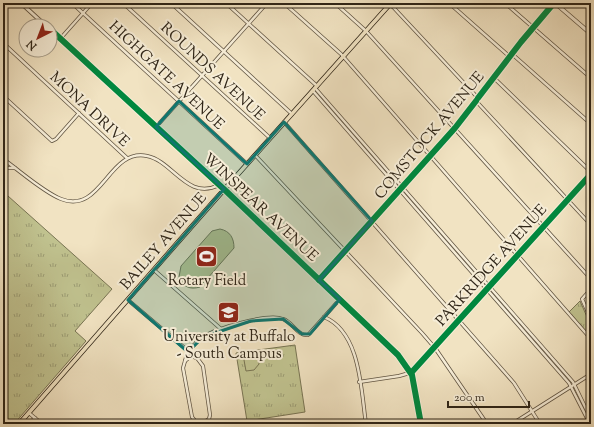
<svg xmlns="http://www.w3.org/2000/svg" width="594" height="427" viewBox="0 0 594 427" font-family="'Sorts Mill Goudy',serif">
<defs>
<pattern id="grass-tufts" width="24" height="20" patternUnits="userSpaceOnUse"><rect width="24" height="20" fill="#c0c28f"/><path d="M3 7l-1-3M5 7V3M7 7l1-3M15 17l-1-3M17 17v-4M19 17l1-3" fill="none" stroke="#9c9d74"/></pattern>
</defs>
<rect width="100%" height="100%" fill="#f1e3c2"/>
<filter id="stains"><feTurbulence type="fractalNoise" baseFrequency=".005" numOctaves="4"/><feColorMatrix values="0 0 0 0 .2 0 0 0 0 .09 0 0 0 0 .02 0 0 0 .5 -.17"/></filter>
<radialGradient id="worn" r=".72"><stop offset=".6" stop-color="#630" stop-opacity="0"/><stop offset="1" stop-color="#630" stop-opacity=".3"/></radialGradient>
<g fill="url(#grass-tufts)" stroke="#787453">
<polygon points="8,196 112,289 75,331 86,341 14,424 3,424 3,201"/>
<polygon points="580,301 591,326 591,337 569,312"/>
<polygon points="295,345 305,412 247,421 236,353"/>
</g>
<g fill="#c0c28f" stroke="#787453">
<path d="M220,229C230,231 234,238 234,248L200,287C190,290 183,287 179,277L181,266L212,231Z"/>
<polygon points="258,353 259,364 254,370 246,371 244,360 247,355"/>
</g>
<g fill="none" stroke-linecap="round" stroke-linejoin="round">
<defs>
<g id="minor">
<polyline points="72,3 247,164"/>
<polyline points="123,3 270,138"/>
<polyline points="171,3 292,114"/>
<polyline points="226,3 317,86"/>
<polyline points="284,3 341,54 591,339"/>
<polyline points="335,3 366,31 591,279"/>
<polyline points="385,3 393,7 478,98"/>
<polyline points="449,3 510,57"/>
<polyline points="505,3 591,78"/>
<polyline points="60,39 92,3"/>
<polyline points="3,43 127,158"/>
<polyline points="512,54 591,124"/>
<polyline points="494,78 591,172"/>
<polyline points="315,88 573,382 591,419"/>
<polyline points="313,91 569,383 590,424"/>
<polyline points="3,96 52,141 56,139 79,113"/>
<polyline points="476,101 591,225"/>
<polyline points="284,122 514,383 540,424"/>
<polyline points="156,127 267,3"/>
<polyline points="255,155 422,333 435,348 487,424"/>
<path d="M3,159C19,170 43,192 61,199C102,215 108,148 147,156C173,161 187,201 219,185"/>
<polyline points="3,168 15,168"/>
<polyline points="154,270 221,329"/>
<polyline points="319,280 456,127 521,42 554,3"/>
<polyline points="591,289 582,299 591,319"/>
<polyline points="128,300 194,356"/>
<path d="M324,317C361,332 361,391 366,424"/>
<polygon points="191,356 197,358 203,366 210,415 209,419 203,423 197,423 192,417 183,368 185,361"/>
<path d="M185,361C187,352 195,342 203,337C217,328 268,313 283,319C293,322 297,336 308,335L340,299"/>
<polyline points="359,382 399,376 413,372 591,174"/>
<polyline points="29,413 42,424"/>
<polyline points="29,424 35,418"/>
<polyline points="512,424 591,374"/>
</g>
<g id="tertiary">
<polyline points="21,3 46,26"/>
<polyline points="555,3 591,34"/>
<polyline points="50,29 227,192 398,355 412,375 421,424"/>
</g>
<polyline id="primary" points="19,424 214,201 391,3"/>
</defs>
<use href="#minor" stroke="#605442" stroke-width="4"/>
<use href="#tertiary" stroke="#605442" stroke-width="4.5"/>
<use href="#primary" stroke="#2f2517" stroke-width="5"/>
<use href="#minor" stroke="#f6edd7" stroke-width="2.5"/>
<use href="#tertiary" stroke="#f6edd7" stroke-width="3"/>
<use href="#primary" stroke="#f1e3c2" stroke-width="3.5"/>
<defs>
<g id="cycleway">
<polyline points="50,29 227,192 398,355 412,375 421,424"/>
<polyline points="478,98 521,42 554,3"/>
<polyline points="319,280 455,128 476,101"/>
<polyline points="411,373 591,174"/>
</g>
</defs>
<use href="#cycleway" stroke="#f6edd7" stroke-width="8"/>
<use href="#cycleway" stroke="#00873e" stroke-width="6"/>
</g>
<path fill="#0f766e" fill-opacity="0.2" stroke="#0f766e" stroke-width="3" stroke-linejoin="round" d="M179,101L247,164L284,122L372,221L319,280L340,299L310,334H302L283,319L251,321L203,337L188,352L128,300L224,189L156,127Z"/>
<defs>
<symbol id="stadium-square" viewBox="-11 -11 22 22"><rect x="-9" y="-9" width="18" height="18" rx="4" fill="#8f2418" stroke="#f6edd7"/><path d="M0-5a6.5 5 0 1 0 0 10a6.5 5 0 1 0 0-10ZM-3.5-1.8h7v3.6h-7Z" fill="#fff"/></symbol>
<symbol id="university-square" viewBox="-11 -11 22 22"><rect x="-9" y="-9" width="18" height="18" rx="4" fill="#8f2418" stroke="#f6edd7"/><path d="M0-5L7-2L0 1L-7-2ZM-4 1L0 2.5L4 1V4Q0 6-4 4Z" fill="#fff"/></symbol>
</defs>
<g fill-rule="evenodd">
<use href="#stadium-square" x="194" y="244" width="25" height="25"/>
<use href="#university-square" x="216" y="300" width="25" height="25"/>
</g>
<g text-anchor="middle" stroke-width="4" stroke-linejoin="round" paint-order="stroke">
<g font-size="15" fill="#2f2517" stroke="#f6edd7">
<text transform="translate(213 71) rotate(43)" y="5">ROUNDS AVENUE</text>
<text transform="translate(167 75) rotate(43)" y="5">HIGHGATE AVENUE</text>
<text transform="translate(90 109) rotate(43)" y="5">MONA DRIVE</text>
<text transform="translate(429 135) rotate(-50)" y="5">COMSTOCK AVENUE</text>
<text transform="translate(261 207) rotate(43)" y="5">WINSPEAR AVENUE</text>
<text transform="translate(163 241) rotate(-49)" y="5">BAILEY AVENUE</text>
<text transform="translate(491 265) rotate(-48)" y="5">PARKRIDGE AVENUE</text>
</g>
<g font-size="15" fill="#2f2517" stroke="#f6edd7">
<text x="207" y="285">Rotary Field</text>
<text x="229" y="341">University at Buffalo<tspan x="229" dy="17">- South Campus</tspan></text>
</g>
</g>
<rect width="594" height="427" fill="none" stroke="#f1e3c2" stroke-width="16"/>
<rect x="4" y="4" width="586" height="419" fill="none" stroke="#2f2517" stroke-width="2"/>
<rect x="8" y="8" width="578" height="411" fill="none" stroke="#2f2517"/>
<g transform="translate(38 38) rotate(222)"><circle r="19" fill="#f6edd7" stroke="#a69d8a"/>
<path d="M0-3L7 15L0 10L-7 15Z" fill="#8f2418"/>
<text y="-6" font-size="11" font-weight="bold" text-anchor="middle" fill="#2f2517">N</text>
</g>
<path d="M448 401v6h81v-6" fill="none" stroke="#2f2517" stroke-width="2"/>
<text x="454" y="401" font-size="12" fill="#2f2517" stroke="#f6edd7" stroke-width="3" paint-order="stroke">200 m</text>
<rect width="100%" height="100%" filter="url(#stains)"/>
<rect width="100%" height="100%" fill="url(#worn)"/>
</svg>
